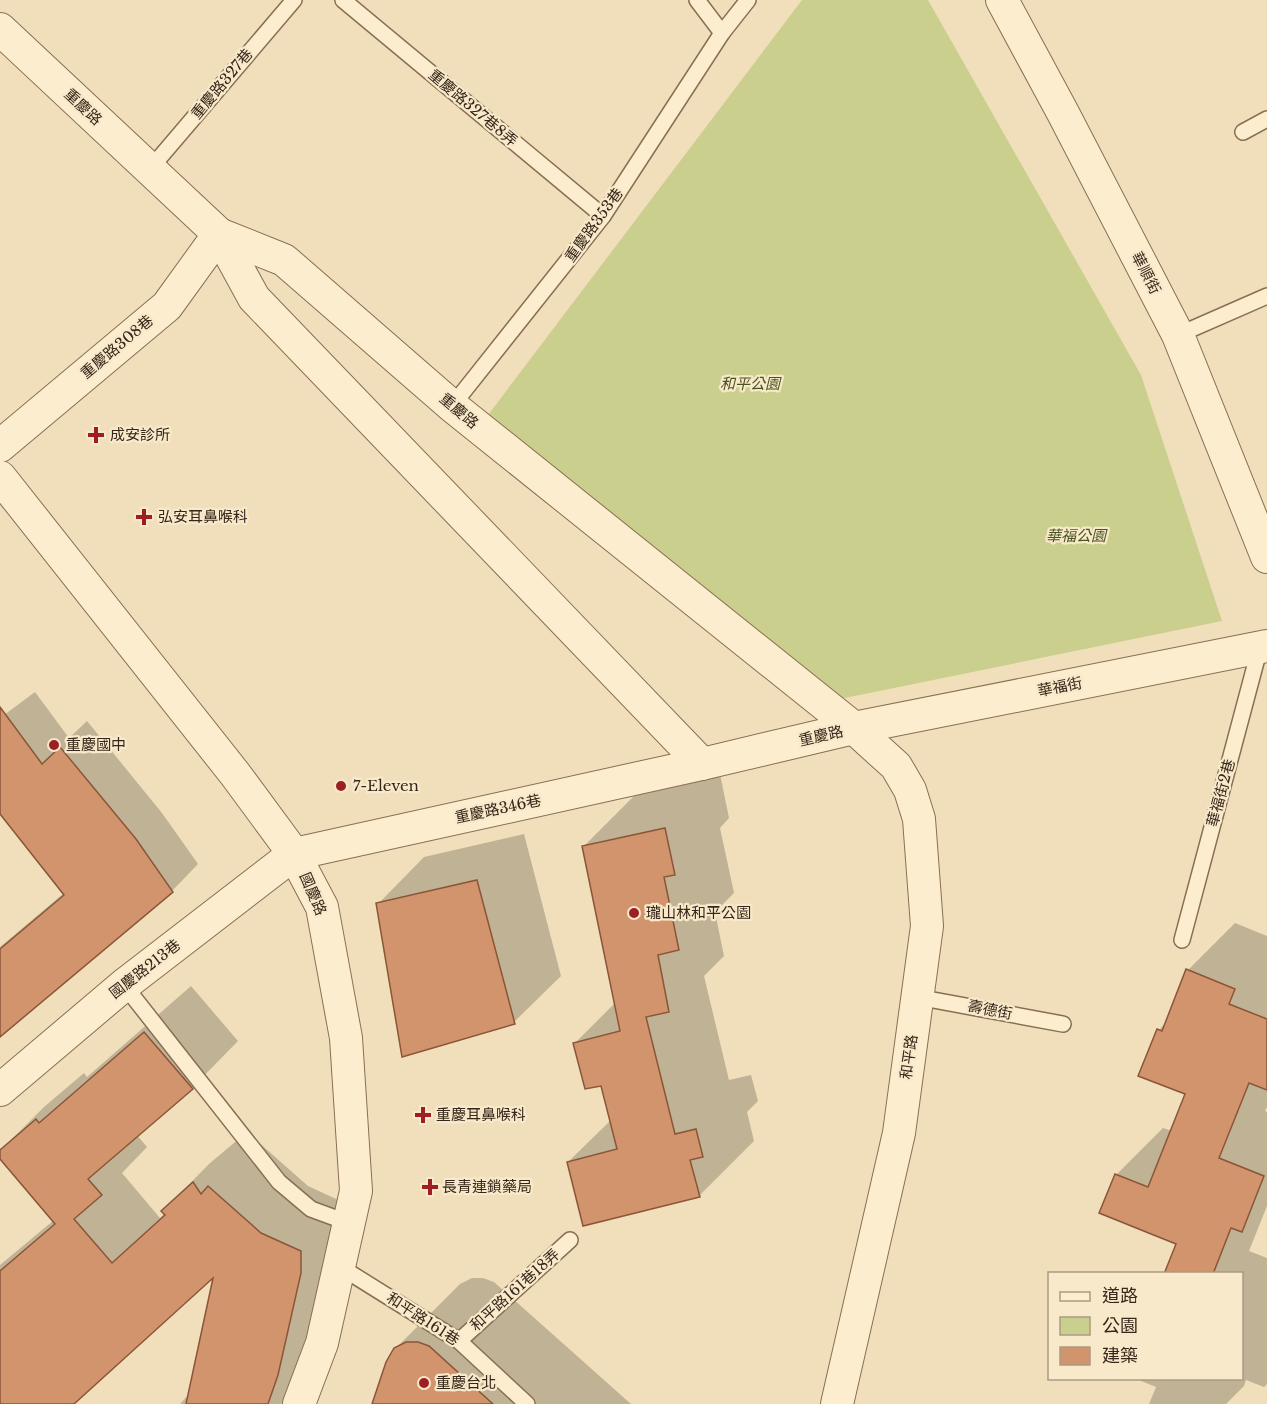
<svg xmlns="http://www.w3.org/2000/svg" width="1267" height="1404" viewBox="0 0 1267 1404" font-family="'Libre Baskerville','Noto Sans TC',serif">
<rect width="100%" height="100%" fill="#f1dfbb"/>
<polygon fill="#cacf8e" points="802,0 928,0 1141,375 1222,621 840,699 488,415"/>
<g fill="#0003">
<polygon points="35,692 69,738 87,721 162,813 198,864 172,891 0,1036 0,947 64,893 0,811 0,718"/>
<polygon points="720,774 729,818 720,828 734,893 715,912 724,956 704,976 729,1080 751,1075 758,1101 747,1112 754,1141 699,1196 568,1162 611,1120 602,1084 575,1043 616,1002 583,847 638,792"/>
<polygon points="524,834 561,976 514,1022 378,904 424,857"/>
<polygon points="1235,923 1267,936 1267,1107 1265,1111 1267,1112 1267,1206 1249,1251 1267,1258 1267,1384 1264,1387 1246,1380 1244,1386 1226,1404 1149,1404 1156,1387 1134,1378 1242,1378 1242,1274 1165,1274 1178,1243 1116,1175 1163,1128 1172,1131 1187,1094 1159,1030 1168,1020 1188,970"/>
<polygon points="191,986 238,1041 192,1088 137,1135 147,1147 122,1173 160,1218 165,1213 163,1211 209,1164 241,1137 248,1149 256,1140 308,1186 347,1204 296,1404 180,1404 190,1393 225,1264 72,1404 0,1404 0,1265 54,1220 0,1157 0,1151 44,1107 84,1073 87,1077"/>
<polygon points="472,1278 483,1278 494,1282 631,1404 373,1404 395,1349 460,1284"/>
</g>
<g fill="#d2946d" stroke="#8a5638" stroke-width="1.5">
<polygon points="0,707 42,764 60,747 136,839 173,892 0,1037 0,949 64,895 0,814"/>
<polygon points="665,828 675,875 664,877 679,950 658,955 669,1012 646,1017 675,1134 696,1129 703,1157 690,1160 700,1197 583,1226 567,1162 617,1149 601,1086 585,1089 573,1043 620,1031 582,846"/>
<polygon points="477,880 515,1024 402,1057 376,903"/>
<polygon points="1186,969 1235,989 1229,1004 1267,1019 1267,1090 1249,1083 1219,1158 1264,1176 1242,1232 1231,1228 1213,1274 1164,1274 1176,1244 1099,1213 1115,1174 1148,1187 1185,1094 1138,1076 1157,1029 1162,1031"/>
<polygon points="144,1032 193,1089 88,1179 102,1195 74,1219 112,1263 165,1215 161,1211 193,1182 201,1194 208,1186 261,1233 301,1251 301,1273 278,1375 268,1404 186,1404 213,1278 74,1404 0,1404 0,1271 55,1224 0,1159 0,1150 36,1119 39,1123"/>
<polygon points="406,1342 418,1342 429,1346 493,1404 372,1404 386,1362 394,1348"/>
</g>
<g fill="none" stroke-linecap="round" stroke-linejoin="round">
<defs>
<g id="lane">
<polyline points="343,0 603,216"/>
<polyline points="697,0 722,33"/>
<polyline points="1243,132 1267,119"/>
<polyline points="150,169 294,0"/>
<polyline points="1178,335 1267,296"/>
<polyline points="452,406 603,216 722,33 748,0"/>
<polyline points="1182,940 1260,647"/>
<polyline points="124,985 279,1182 311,1209 349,1223"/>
<polyline points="917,997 1063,1024"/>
<polyline points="339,1266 459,1341 527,1404"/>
<polyline points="459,1341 570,1240"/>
</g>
<g id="street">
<polyline points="1002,0 1063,113 1178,335 1267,557"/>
<polyline points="0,29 219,234 254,298 702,764"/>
<polyline points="219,234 284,260 452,406 854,728 896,766 910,790 919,819 927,926 899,1133 837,1404"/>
<polyline points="0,446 167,306 219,234"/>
<polyline points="0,477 235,774 294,854 322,907 346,1038 356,1191 322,1343 299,1404"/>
<polyline points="0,1090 124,985 294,854 702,764 854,728 1267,646"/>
</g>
</defs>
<use href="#lane" stroke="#896e54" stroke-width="18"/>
<use href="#street" stroke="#896e54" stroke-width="34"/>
<use href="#lane" stroke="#fbedce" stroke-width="15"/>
<use href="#street" stroke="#fbedce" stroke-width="32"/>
</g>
<g fill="#9c1f24" stroke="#f8e9cb" stroke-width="2">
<path d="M93 426h6v6h6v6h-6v6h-6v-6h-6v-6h6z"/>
<path d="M141 508h6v6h6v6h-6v6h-6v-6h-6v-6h6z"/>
<circle cx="54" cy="745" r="6"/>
<circle cx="341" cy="786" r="6"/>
<circle cx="634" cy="913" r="6"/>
<path d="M420 1106h6v6h6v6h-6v6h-6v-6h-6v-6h6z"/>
<path d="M427 1178h6v6h6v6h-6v6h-6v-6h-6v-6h6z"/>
<circle cx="424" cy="1383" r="6"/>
</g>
<g text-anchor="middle" stroke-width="4.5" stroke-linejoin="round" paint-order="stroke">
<g font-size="15" fill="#37271a" stroke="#f8e9cb">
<text transform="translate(222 84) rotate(-50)" y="5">重慶路327巷</text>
<text transform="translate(83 107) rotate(43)" y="5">重慶路</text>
<text transform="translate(473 108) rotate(40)" y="5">重慶路327巷8弄</text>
<text transform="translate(594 225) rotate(-54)" y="5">重慶路353巷</text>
<text transform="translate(1146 273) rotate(63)" y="5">華順街</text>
<text transform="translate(117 347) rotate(-40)" y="5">重慶路308巷</text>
<text transform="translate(459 411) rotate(40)" y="5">重慶路</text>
<text transform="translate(1060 687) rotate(-11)" y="5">華福街</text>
<text transform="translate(821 736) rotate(-13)" y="5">重慶路</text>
<text transform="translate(1221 793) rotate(-75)" y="5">華福街2巷</text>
<text transform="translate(498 809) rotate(-12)" y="5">重慶路346巷</text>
<text transform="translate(313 894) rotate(67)" y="5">國慶路</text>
<text transform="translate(145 969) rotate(-38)" y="5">國慶路213巷</text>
<text transform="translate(990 1010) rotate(11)" y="5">壽德街</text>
<text transform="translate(909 1057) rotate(-82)" y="5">和平路</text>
<text transform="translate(515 1290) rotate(-42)" y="5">和平路161巷18弄</text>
<text transform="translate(423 1319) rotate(33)" y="5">和平路161巷</text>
</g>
<g font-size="15" font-style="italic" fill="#49551f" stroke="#f8e9cb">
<text x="750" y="389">和平公園</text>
<text x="1076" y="541">華福公園</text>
</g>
<g font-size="15" fill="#37271a" stroke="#f8e9cb" text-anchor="start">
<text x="110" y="440">成安診所</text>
<text x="158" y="522">弘安耳鼻喉科</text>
<text x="66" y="750">重慶國中</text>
<text x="353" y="791">7-Eleven</text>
<text x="646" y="918">瓏山林和平公園</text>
<text x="436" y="1120">重慶耳鼻喉科</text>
<text x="442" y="1192">長青連鎖藥局</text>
<text x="436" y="1388">重慶台北</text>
</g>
</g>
<rect x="1048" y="1272" width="195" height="108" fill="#f8e9cb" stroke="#ab9b84" stroke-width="1.5"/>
<rect x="1060" y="1292" width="30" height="9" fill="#fbedce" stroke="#ab9b84" stroke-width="1.5"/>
<text x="1102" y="1302" font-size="18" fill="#37271a">道路</text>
<rect x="1060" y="1317" width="30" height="18" fill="#cacf8e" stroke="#ab9b84" stroke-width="1.5"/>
<text x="1102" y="1332" font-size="18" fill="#37271a">公園</text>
<rect x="1060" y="1347" width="30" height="18" fill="#d2946d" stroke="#ab9b84" stroke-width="1.5"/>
<text x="1102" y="1362" font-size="18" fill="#37271a">建築</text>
</svg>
